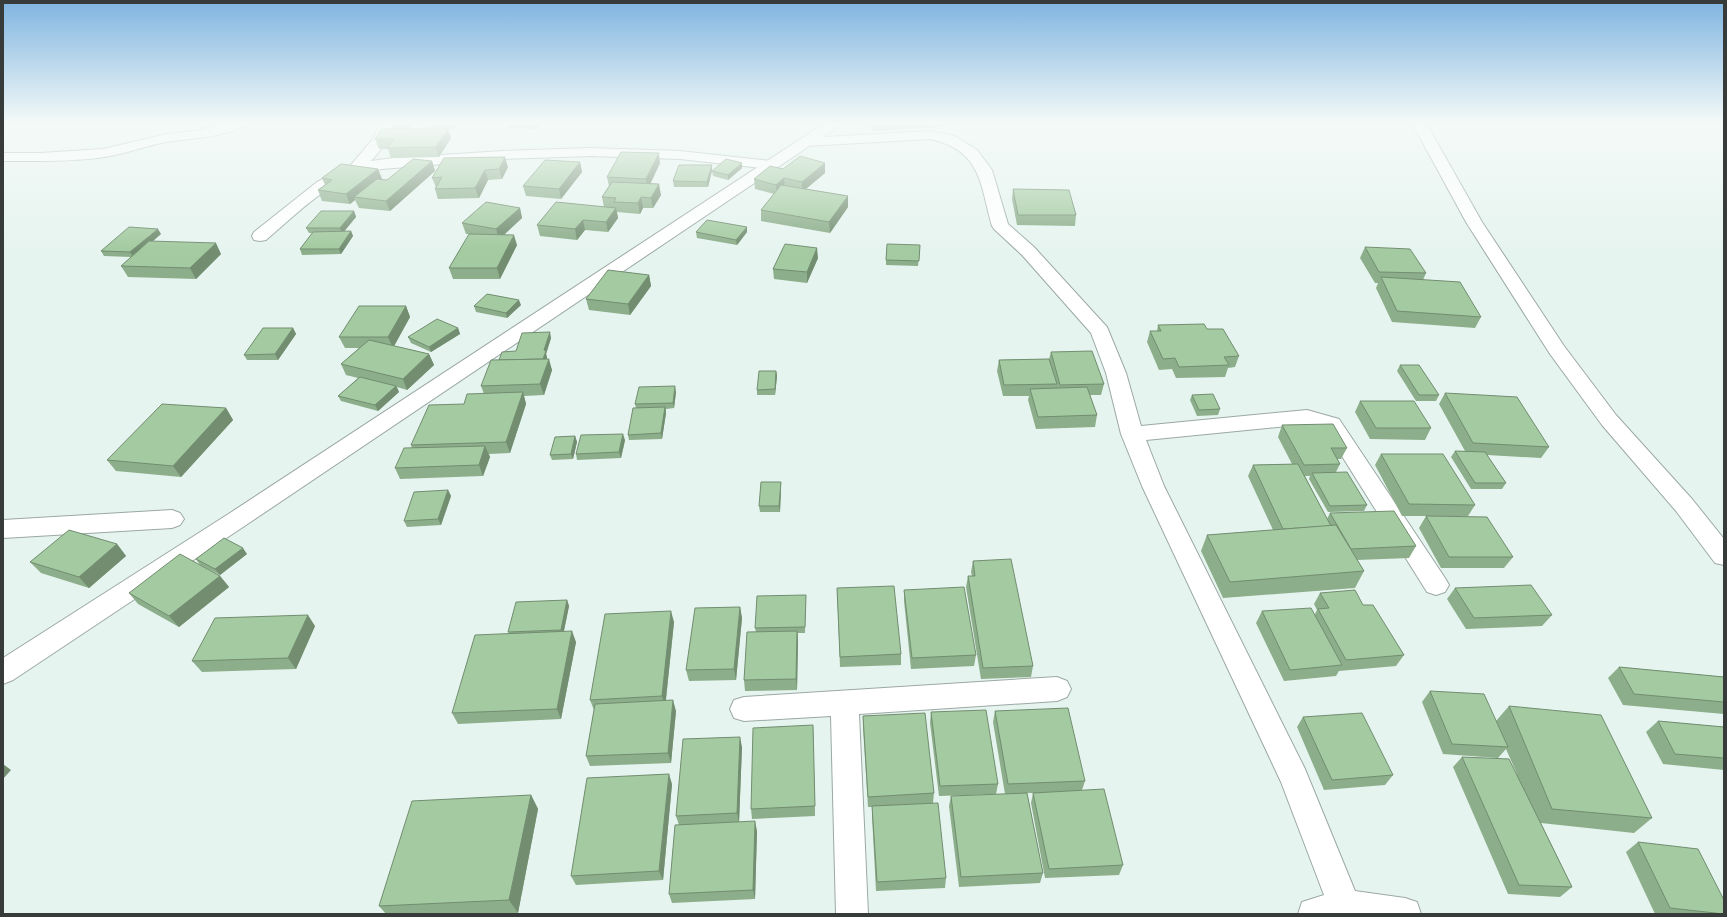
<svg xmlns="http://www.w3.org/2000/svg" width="1727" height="917" viewBox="0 0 1727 917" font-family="'Nunito Sans',sans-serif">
<rect width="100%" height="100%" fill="#e6f4ef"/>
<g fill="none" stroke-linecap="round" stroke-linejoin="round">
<defs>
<g id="street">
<path d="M226,123H245C235,137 183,139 166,142C145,146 125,154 104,157C73,162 34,161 3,161V153H41L103,149L167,134L196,131Z"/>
<path d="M380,123H394C392,137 380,151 371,161L394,158L503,151L591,148L680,151L770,161L775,162L777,165L775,168L770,169L680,159L591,156L503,159L382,169C330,177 304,208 266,240L260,241L254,240L252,236L254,232L317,182L340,170L350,166L373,139Z"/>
<polygon points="1412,123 1426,123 1482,222 1564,346 1616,415 1692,499 1724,539 1724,565 1715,563 1676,511 1602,425 1550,354 1466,222"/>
<path d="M930,131L955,136L977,150L992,170L1008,224L1034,247L1107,327L1126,373L1141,426L1307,410L1339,419L1445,578L1449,585L1445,592L1436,595L1427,592L1325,429L1307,424L1146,440L1164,486L1305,769L1355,891L1405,898L1417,902L1421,914H1298L1302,902L1324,895L1281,782L1142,486L1121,434L1106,373L1091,333L1022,255L994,229L992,226C980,183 981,150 930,139L806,146L801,145L799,142L801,139L806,138Z"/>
<polygon points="172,510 180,513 184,519 180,525 172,528 3,538 3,520"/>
<polygon points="1057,677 1067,681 1071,689 1067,697 1057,701 859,714 868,914 836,914 831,716 744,721 734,718 730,709 734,700 744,697"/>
</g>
<polygon id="secondary" points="825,123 841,123 839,126 246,525 13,680 3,684 3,658 230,513"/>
</defs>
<use href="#street" stroke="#9ba8a4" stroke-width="2"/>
<use href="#secondary" stroke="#9ba8a4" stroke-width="2"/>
<use href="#street" fill="#fff" fill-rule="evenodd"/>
<use href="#secondary" fill="#fff" fill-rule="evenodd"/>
</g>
<g fill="#8cae8a">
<polygon points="161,123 174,123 168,125"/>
<polygon points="415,123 409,129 444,129 424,127 423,123 459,123 452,129 448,129 451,138 439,157 391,158 388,149 379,149 375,139 392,129 391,125"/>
<polygon points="505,123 541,123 536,129 507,128"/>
<polygon points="870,123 944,123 944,127 872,131"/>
<polygon points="1464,123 1477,123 1477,124"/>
<polygon points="444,158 508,167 502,179 488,180 479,198 438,199 435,189 436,187 432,178"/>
<polygon points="432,161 435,171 390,211 359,208 355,200 350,204 322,201 318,190 325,185 322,178 378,169 382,179 381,180 387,180"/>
<polygon points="580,162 582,172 561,199 526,196 523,186"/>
<polygon points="660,163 650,184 661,195 653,208 643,208 640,214 617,212 618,218 608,232 585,230 577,240 540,236 537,225 604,207 602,197 609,186 607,177"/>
<polygon points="825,163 825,173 806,189 848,196 848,207 830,233 761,221 761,210 774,194 755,189 754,179 783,169"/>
<polygon points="742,168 728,180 713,176 712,171 708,187 674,187 673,181 712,170 712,171"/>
<polygon points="1013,189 1076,215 1075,226 1017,225 1012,199"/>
<polygon points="520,208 522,218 505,234 517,245 500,279 453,279 449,268 470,234 466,234 462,223"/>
<polygon points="354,211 356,217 344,231 351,231 353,236 341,254 302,255 300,249 312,233 309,233 306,228"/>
<polygon points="747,227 747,232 737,245 697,238 696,232"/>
<polygon points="161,234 152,242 221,254 196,279 128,277 121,266 131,257 104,256 101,251"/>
<polygon points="920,245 918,266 886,265 886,260"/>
<polygon points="1365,247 1426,273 1423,280 1481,317 1475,328 1392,322 1376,288 1378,283 1375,283 1360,258"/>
<polygon points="818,258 807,283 774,279 773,269"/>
<polygon points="649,275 651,286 630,315 589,310 586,299"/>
<polygon points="521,305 507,318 476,312 474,306"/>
<polygon points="406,306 410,317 394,346 429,354 434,365 407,390 397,387 399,392 378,411 341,401 338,396 358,378 346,375 341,364 359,348 345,348 339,337"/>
<polygon points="1158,325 1207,329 1239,356 1235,367 1228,368 1225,377 1176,378 1172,369 1159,370 1147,342 1150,331 1157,331"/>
<polygon points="293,328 296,334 278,360 247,360 244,355"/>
<polygon points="458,328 460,334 431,352 411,343 408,337"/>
<polygon points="551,338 546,354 547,357 547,359 552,370 544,395 524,396 526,404 510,453 489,454 490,457 483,476 400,479 395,468 412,448 411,445 464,404 484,394 481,386 499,360 516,351"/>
<polygon points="1051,352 1104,384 1101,395 1090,395 1097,415 1095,427 1036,429 1028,400 1029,396 1003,396 997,371 999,360 1049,359"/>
<polygon points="1400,365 1439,395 1436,401 1416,401 1397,371"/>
<polygon points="776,371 777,376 775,395 757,395 757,390"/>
<polygon points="676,392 674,408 666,409 666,413 662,439 629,440 628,435 636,408 635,404"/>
<polygon points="1445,393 1549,447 1541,458 1487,455 1506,483 1502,489 1471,489 1451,457 1455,451 1465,451 1439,404"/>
<polygon points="1192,395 1220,409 1218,415 1197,416 1190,400"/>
<polygon points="1360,401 1431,428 1425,440 1370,439 1355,412"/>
<polygon points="226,408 233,420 181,477 116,471 107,460"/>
<polygon points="1282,425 1347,448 1341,459 1337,459 1340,464 1336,472 1367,505 1364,511 1328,512 1309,479 1310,476 1305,476 1327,519 1330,513 1416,546 1409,558 1357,560 1364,571 1355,588 1223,598 1201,551 1207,535 1273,530 1248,476 1253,465 1292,464 1278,437"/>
<polygon points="575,436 577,442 573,459 552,460 550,455"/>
<polygon points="625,440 621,458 577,460 576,454"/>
<polygon points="1381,454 1475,505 1468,516 1402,516 1375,465"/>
<polygon points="781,482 781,487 780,512 760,512 759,506"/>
<polygon points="448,490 451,496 441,525 407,527 404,521"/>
<polygon points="1426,516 1513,557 1504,568 1441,568 1419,528"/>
<polygon points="117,544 126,556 89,588 41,573 30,562"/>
<polygon points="247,554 220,575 200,565 196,559"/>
<polygon points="973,561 1033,666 1031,677 981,679 966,587 968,576 972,576 971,572"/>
<polygon points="220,576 229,587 179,627 138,604 129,593"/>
<polygon points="837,588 901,654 901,665 840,667"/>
<polygon points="1455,588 1552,615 1542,626 1466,629 1447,599"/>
<polygon points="904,590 976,655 974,666 911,669 904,601"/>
<polygon points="1320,593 1363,605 1404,655 1396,666 1339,671 1336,676 1284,681 1256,623 1262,611 1315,614 1317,610 1314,604"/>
<polygon points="806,595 805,633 798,633 798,642 797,690 745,691 744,680 756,632 755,628"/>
<polygon points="567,600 569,606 564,631 576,642 561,719 458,724 452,713 509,633 508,632"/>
<polygon points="740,607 742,618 736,680 689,681 686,670"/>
<polygon points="674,622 666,700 676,711 671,763 590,766 586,756 594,710 590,700"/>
<polygon points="315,626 296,669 202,672 192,661"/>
<polygon points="1619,667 1724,677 1724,714 1623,705 1608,678"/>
<polygon points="1430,691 1496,721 1509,706 1652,818 1634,833 1541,823 1572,887 1560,897 1508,894 1453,767 1462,757 1517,774 1506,749 1498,758 1443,754 1422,702"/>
<polygon points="995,711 1085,781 1082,790 1123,865 1119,875 1045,878 1031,803 1033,793 1027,793 1043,873 1040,883 959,887 949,806 951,796 1005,794 993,722"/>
<polygon points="931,712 998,784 996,794 939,796 930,723"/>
<polygon points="863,716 934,793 933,803 946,878 945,888 876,891 872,816 872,807 868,807 863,727"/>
<polygon points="1303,717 1393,775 1385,785 1324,790 1297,727"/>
<polygon points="1658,721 1724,727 1724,770 1663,764 1646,732"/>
<polygon points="813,736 815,816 752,819 751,809"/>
<polygon points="742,747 739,822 757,831 755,899 672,903 669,894 679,825 676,816"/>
<polygon points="672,784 663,880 576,885 571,876"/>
<polygon points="531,795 538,809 518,913 496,914 386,914 379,906"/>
<polygon points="1638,842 1724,914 1655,914 1626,852"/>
</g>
<g fill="#728d70">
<polygon points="167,123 174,123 168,125"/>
<polygon points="409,123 415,123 408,130 407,125"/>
<polygon points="452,123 459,123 452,129 450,124"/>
<polygon points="535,123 541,123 536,129"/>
<polygon points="448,129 451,138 439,157 436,147"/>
<polygon points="659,153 660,163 648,189 646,179"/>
<polygon points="505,157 508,167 502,179 499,169"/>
<polygon points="432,161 435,171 390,211 386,201"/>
<polygon points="580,162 582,172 561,199 559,189"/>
<polygon points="742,163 742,168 728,180 728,175"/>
<polygon points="825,163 825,173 802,192 802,182"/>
<polygon points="712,165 712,170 708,187 707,182"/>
<polygon points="378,169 382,179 358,198 354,197 355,200 350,204 346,194"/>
<polygon points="485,170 488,180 479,198 475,188"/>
<polygon points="784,178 785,188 777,195 776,185"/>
<polygon points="659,184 661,195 653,208 651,198"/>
<polygon points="848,196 848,207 830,233 829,222"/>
<polygon points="641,197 643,208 640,214 638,203"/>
<polygon points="520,208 522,218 499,239 496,229"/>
<polygon points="616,208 618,218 608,232 606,222"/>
<polygon points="354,211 356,217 342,234 340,228"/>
<polygon points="583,220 585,230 577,240 575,229"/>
<polygon points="747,227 747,232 737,245 736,240"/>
<polygon points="158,229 161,234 133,257 130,252"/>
<polygon points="351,231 353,236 341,254 339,249"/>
<polygon points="514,235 517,245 500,279 497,268"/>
<polygon points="216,243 221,254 196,279 190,268"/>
<polygon points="817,248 818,258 807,283 807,272"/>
<polygon points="649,275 651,286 630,315 628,304"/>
<polygon points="519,300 521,305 507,318 506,313"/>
<polygon points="406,306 410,317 393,348 388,337"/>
<polygon points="293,328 296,334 278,360 275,354"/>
<polygon points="458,328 460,334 431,352 429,347"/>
<polygon points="550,332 551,338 546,354 547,357 544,369 542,363 544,350"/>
<polygon points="429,354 434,365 407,390 403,379"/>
<polygon points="549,359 552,370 544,395 540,384"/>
<polygon points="776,371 777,376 775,395 775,389"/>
<polygon points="396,386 399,392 378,411 375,405"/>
<polygon points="675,386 676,392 674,408 673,403"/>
<polygon points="523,392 526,404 510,453 506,442"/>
<polygon points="665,407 666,413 662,439 661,433"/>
<polygon points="226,408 233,420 181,477 173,466"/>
<polygon points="623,434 625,440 621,458 619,452"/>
<polygon points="575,436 577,442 573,459 571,454"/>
<polygon points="485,446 490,457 483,476 479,465"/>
<polygon points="781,482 781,487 780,512 779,506"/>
<polygon points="448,490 451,496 441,525 438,519"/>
<polygon points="117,544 126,556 89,588 79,577"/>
<polygon points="243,548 247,554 220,575 215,569"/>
<polygon points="220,576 229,587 179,627 169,616"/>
<polygon points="567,600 569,606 563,635 561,630"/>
<polygon points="740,607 742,618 736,680 734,669"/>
<polygon points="671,611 674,622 665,707 662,696"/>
<polygon points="308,615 315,626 296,669 288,658"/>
<polygon points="572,631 576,642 561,719 557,709"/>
<polygon points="797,631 798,642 797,690 796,679"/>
<polygon points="673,700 676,711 671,763 668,753"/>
<polygon points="813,725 813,736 815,816 815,806"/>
<polygon points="740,737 742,747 739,823 737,813"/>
<polygon points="3,764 11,770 3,779"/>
<polygon points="669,774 672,784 663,880 659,871"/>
<polygon points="531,795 538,809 518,913 509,900"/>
<polygon points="755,821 757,831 755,899 753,890"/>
</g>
<g fill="#a3caa0" stroke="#728d70">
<polygon points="392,123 409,123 407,125 391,125"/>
<polygon points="434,123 452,123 450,124"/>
<polygon points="382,129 448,129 436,147 387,148 394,139 375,139"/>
<polygon points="621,152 659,153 646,179 607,177"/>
<polygon points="800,156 825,163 802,182 784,178 776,185 754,179 770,166 783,169"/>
<polygon points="505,157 499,169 485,170 475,188 435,189 442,177 432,178 444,158"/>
<polygon points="413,159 432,161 386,201 354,197 377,179 387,180"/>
<polygon points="726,159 742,163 728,175 712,171"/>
<polygon points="545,160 580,162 559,189 523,186"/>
<polygon points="341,164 378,169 346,194 318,190 332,180 322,178"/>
<polygon points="679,165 712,165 707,182 673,181"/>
<polygon points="612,182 659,184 651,198 641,197 638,203 614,202 616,198 602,197"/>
<polygon points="781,185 848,196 829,222 761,210"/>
<polygon points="1013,189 1069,190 1076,215 1018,215"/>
<polygon points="486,202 520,208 496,229 462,223"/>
<polygon points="556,202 616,208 606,222 583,220 575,229 537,225"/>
<polygon points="321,211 354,211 340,228 306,228"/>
<polygon points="707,220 747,227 736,240 696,232"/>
<polygon points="129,227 158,229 130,252 101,251"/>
<polygon points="351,231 339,249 300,249 313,232"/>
<polygon points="469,234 514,235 497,268 449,268"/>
<polygon points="149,241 216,243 190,268 121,266"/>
<polygon points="785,244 817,248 807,272 773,269"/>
<polygon points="887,244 920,245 919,261 886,260"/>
<polygon points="1365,247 1410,249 1426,273 1379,272"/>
<polygon points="608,270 649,275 628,304 586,299"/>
<polygon points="1381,277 1460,282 1481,317 1397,311"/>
<polygon points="487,294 519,300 506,313 474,306"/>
<polygon points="359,306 406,306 388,337 339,337"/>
<polygon points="437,319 458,328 429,347 408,337"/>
<polygon points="1204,324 1207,329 1223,329 1239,356 1224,357 1229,365 1179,367 1175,358 1163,359 1150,331 1161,331 1158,325"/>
<polygon points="263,328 293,328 275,354 244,355"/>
<polygon points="550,332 544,350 546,351 543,359 499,360 502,352 516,351 522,333"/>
<polygon points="369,340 429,354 403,379 341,364"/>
<polygon points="1092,351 1104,384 1060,385 1051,352"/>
<polygon points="549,359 540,384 481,386 491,360"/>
<polygon points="1049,359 1057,384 1004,385 999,360"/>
<polygon points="1400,365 1419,365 1439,395 1419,395"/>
<polygon points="759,371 776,371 775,389 757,390"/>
<polygon points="360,377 396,386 375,405 338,396"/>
<polygon points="675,386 673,403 635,404 639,387"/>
<polygon points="1087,387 1097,415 1038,417 1030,389"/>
<polygon points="523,392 506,442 411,445 429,405 464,404 467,394"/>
<polygon points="1445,393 1517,397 1549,447 1473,443"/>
<polygon points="1213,394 1220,409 1199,410 1192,395"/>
<polygon points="1360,401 1414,401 1431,428 1376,428"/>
<polygon points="162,404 226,408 173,466 107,460"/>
<polygon points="665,407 661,433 628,435 633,408"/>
<polygon points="1333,424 1347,448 1331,448 1340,464 1304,465 1282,425"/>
<polygon points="623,434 619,452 576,454 581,435"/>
<polygon points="575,436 571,454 550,455 555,437"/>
<polygon points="485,446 479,465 395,468 404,448"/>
<polygon points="1455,451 1485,452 1506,483 1475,483"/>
<polygon points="1381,454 1443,454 1475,505 1409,504"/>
<polygon points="1298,464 1331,526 1283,529 1253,465"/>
<polygon points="1347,472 1367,505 1330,506 1312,473"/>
<polygon points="761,482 781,482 779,506 759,506"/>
<polygon points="448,490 438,519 404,521 414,492"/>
<polygon points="1394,511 1416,546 1351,549 1330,513"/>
<polygon points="1426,516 1487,517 1513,557 1449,557"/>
<polygon points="1336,525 1364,571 1230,582 1207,535"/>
<polygon points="69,530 117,544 79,577 30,562"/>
<polygon points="224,538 243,548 215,569 196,559"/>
<polygon points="180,554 220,576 169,616 129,593"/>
<polygon points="1011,559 1033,666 983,668 968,576 975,576 973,561"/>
<polygon points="1531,585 1552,615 1474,618 1455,588"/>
<polygon points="894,586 901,654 840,657 837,588"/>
<polygon points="964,587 976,655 912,658 904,590"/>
<polygon points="1355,590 1363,605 1373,605 1404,655 1346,660 1318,609 1329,608 1320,593"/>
<polygon points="806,595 805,627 755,628 757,596"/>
<polygon points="567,600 561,630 508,632 516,602"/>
<polygon points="740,607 734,669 686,670 695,608"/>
<polygon points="1311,608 1342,665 1290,670 1262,611"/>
<polygon points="671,611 662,696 590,700 605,614"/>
<polygon points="308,615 288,658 192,661 215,618"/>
<polygon points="572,631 557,709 452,713 475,635"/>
<polygon points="797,631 796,679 744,680 747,632"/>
<polygon points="1619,667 1724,677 1724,702 1634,694"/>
<polygon points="1430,691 1484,694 1508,747 1452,744"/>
<polygon points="673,700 668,753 586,756 595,704"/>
<polygon points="1509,706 1601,715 1652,818 1552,809"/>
<polygon points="1068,708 1085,781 1008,784 995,711"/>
<polygon points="986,710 998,784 940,786 931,712"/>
<polygon points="925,713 934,793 868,797 863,716"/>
<polygon points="1362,713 1393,775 1332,780 1303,717"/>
<polygon points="1658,721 1724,727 1724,758 1675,754"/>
<polygon points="813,725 815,806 751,809 753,728"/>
<polygon points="740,737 737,813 676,816 683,739"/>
<polygon points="1462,757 1509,759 1572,887 1519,885"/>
<polygon points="669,774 659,871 571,876 587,778"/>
<polygon points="1104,789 1123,865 1049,869 1033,793"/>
<polygon points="1027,793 1043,873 961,877 951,796"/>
<polygon points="531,795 509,900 379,906 412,801"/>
<polygon points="938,803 946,878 877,882 872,806"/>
<polygon points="755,821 753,890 669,894 675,825"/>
<polygon points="1638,842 1698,849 1724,900 1724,914 1670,908"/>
</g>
<linearGradient id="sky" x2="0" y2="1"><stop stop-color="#7fb4e0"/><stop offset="0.49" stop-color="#f4faf8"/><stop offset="1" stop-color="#f4faf8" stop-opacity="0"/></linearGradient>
<rect width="1727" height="251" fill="url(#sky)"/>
<rect width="1727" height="917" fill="none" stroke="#373c3b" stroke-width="8"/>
</svg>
